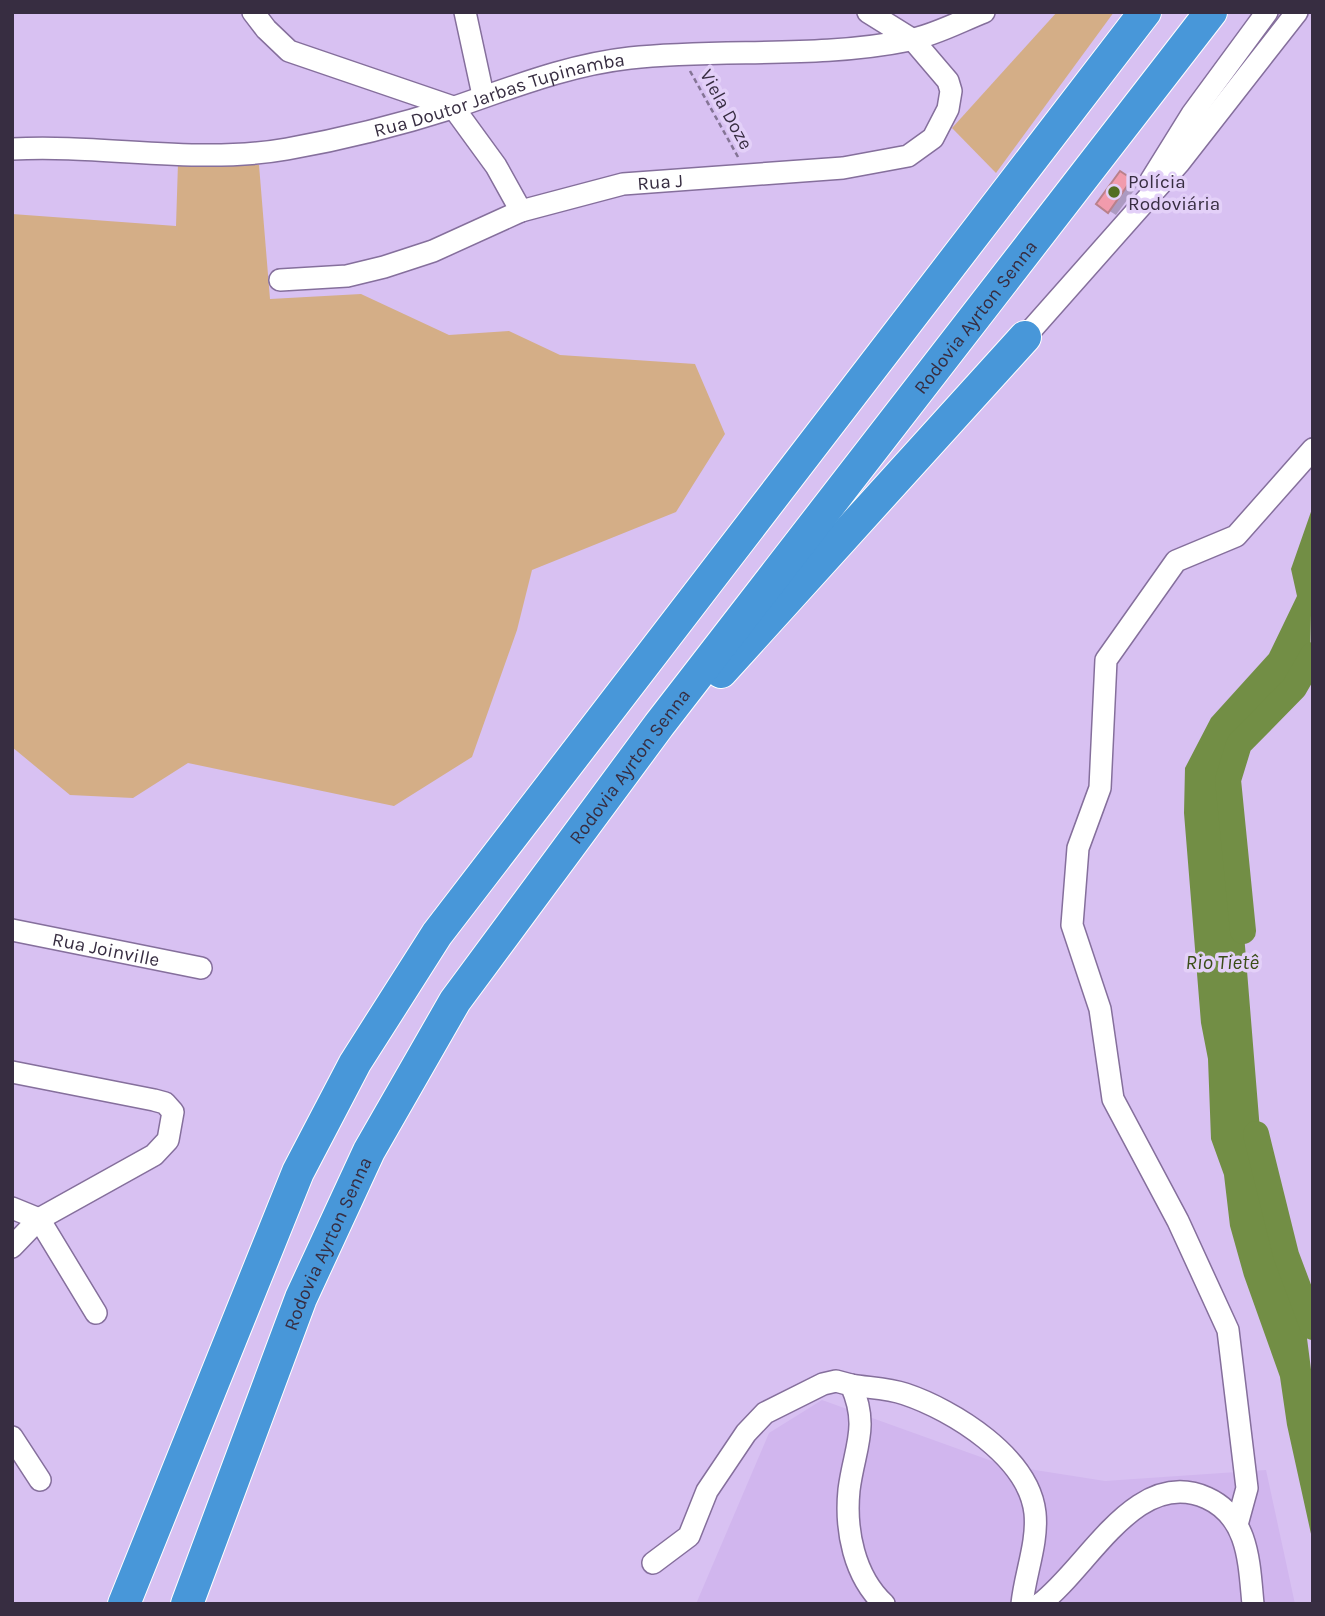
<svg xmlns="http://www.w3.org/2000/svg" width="1325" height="1616" viewBox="0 0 1325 1616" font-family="Karla,sans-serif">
<rect width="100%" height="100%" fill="#d8c1f2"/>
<polygon fill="#d1b6ee" points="822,1400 1003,1465 1105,1481 1266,1470 1295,1604 696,1604 769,1433"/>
<g fill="#d4ae87">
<polygon points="1057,12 1114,12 996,173 952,128"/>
<polygon points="178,163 259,165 270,299 361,294 449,335 509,331 560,355 695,364 725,434 676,512 532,570 517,630 472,757 394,806 188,763 133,798 70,795 12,747 12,214 176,226"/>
</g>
<polygon fill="#728e45" points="1313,506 1310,670 1294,694 1261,723 1237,734 1224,797 1225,829 1232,870 1241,897 1265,1192 1304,1315 1313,1385 1313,1543 1287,1425 1280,1377 1244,1276 1230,1226 1224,1175 1211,1139 1208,1059 1201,1023 1184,813 1185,768 1211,718 1269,654 1297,596 1291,569"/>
<g fill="#0003">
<polygon points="1271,18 1286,28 1260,62 1246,52"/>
<polygon points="1128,177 1138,185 1116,215 1098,204"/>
</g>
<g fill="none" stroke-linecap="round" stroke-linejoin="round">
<g stroke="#728e45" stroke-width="26">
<polyline points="1243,931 1228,780 1239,744 1294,688 1313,655"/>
<polyline points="1256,1134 1286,1255 1313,1327"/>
</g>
</g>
<polygon fill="#f19bac" stroke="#b9818b" stroke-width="2" points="1120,171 1132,179 1108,213 1096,204"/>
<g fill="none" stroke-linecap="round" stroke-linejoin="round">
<defs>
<g id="minor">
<polyline points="253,12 266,29 289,51 453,107"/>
<polyline points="465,12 483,95"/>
<polyline points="453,107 496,166 521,211"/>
<path id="s1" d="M12,149C103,144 197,165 287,149C343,139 399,125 452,108C511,88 567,65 630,58C723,48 818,59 910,40C935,35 961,21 984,12"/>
<polyline points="1151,180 1192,114 1267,12"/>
<path id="s2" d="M280,280L347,276L384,267L433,251L521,211L623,184L843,168L908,156L933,138L948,109L951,91L948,81L913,40L868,12"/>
<polyline points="1025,337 1179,163 1297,12"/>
<path id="s3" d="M12,930L201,968"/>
<polyline points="12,1072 154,1100 165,1103 173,1112 168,1140 154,1155 39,1219 12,1247"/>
<polyline points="12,1208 39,1219 96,1313"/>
<path d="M851,1385C869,1388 888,1388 905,1394C953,1410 1029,1457 1035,1513C1038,1543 1025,1574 1022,1604"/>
<polyline points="12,1437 40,1480"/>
<polyline points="1238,1521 1247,1488 1228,1330 1178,1221 1113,1099 1100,1009 1072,925 1078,848 1100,788 1106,660 1176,561 1236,536 1313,449"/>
<path d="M653,1563L689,1536L707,1491L746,1433L765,1413L823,1384L836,1381L851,1385C870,1427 854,1449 849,1490C845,1530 854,1576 884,1604"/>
<path d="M1040,1604C1089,1567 1136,1466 1207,1498C1249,1517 1249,1563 1253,1604"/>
</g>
<g id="highway">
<polyline points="721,672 1025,337"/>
<polyline points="124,1604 298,1172 355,1063 437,934 1145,12"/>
<path id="s4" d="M187,1604L301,1298L369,1151L455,1001L659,725L1211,12"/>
</g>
</defs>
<use href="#minor" stroke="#856f9c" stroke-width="24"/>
<use href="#highway" stroke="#fff" stroke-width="34"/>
<polyline stroke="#847495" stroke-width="2.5" stroke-dasharray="5 3.5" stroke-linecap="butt" points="690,71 738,157"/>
<use href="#minor" stroke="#fff" stroke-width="21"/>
<use href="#highway" stroke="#4897d9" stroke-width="32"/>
</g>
<circle fill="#536e21" stroke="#e3d0f8" stroke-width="2.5" cx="1114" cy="192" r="7"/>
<g text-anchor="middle" stroke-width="7" stroke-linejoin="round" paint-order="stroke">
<g font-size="19" fill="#372d41" stroke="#e3d0f8">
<text dy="7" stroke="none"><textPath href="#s1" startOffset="495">Rua Doutor Jarbas Tupinamba</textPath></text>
<text transform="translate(727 109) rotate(61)" y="7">Viela Doze</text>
<text dy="7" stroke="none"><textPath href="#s2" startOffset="396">Rua J</textPath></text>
<text dy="7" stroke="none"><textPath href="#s4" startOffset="1521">Rodovia Ayrton Senna</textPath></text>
<text dy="7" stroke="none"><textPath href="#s4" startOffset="954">Rodovia Ayrton Senna</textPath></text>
<text dy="7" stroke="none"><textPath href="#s3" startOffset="96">Rua Joinville</textPath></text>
<text dy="7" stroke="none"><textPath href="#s4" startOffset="387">Rodovia Ayrton Senna</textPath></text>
</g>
<g font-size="19" fill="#372d41" stroke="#e3d0f8" text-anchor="start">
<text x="1128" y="188">Polícia<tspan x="1128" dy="22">Rodoviária</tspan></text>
</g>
<g font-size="21" font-style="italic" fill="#3a4d18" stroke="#e3d0f8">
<text x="1222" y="969">Rio Tietê</text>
</g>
</g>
<rect width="1325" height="1616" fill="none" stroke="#372d41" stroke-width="28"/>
</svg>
